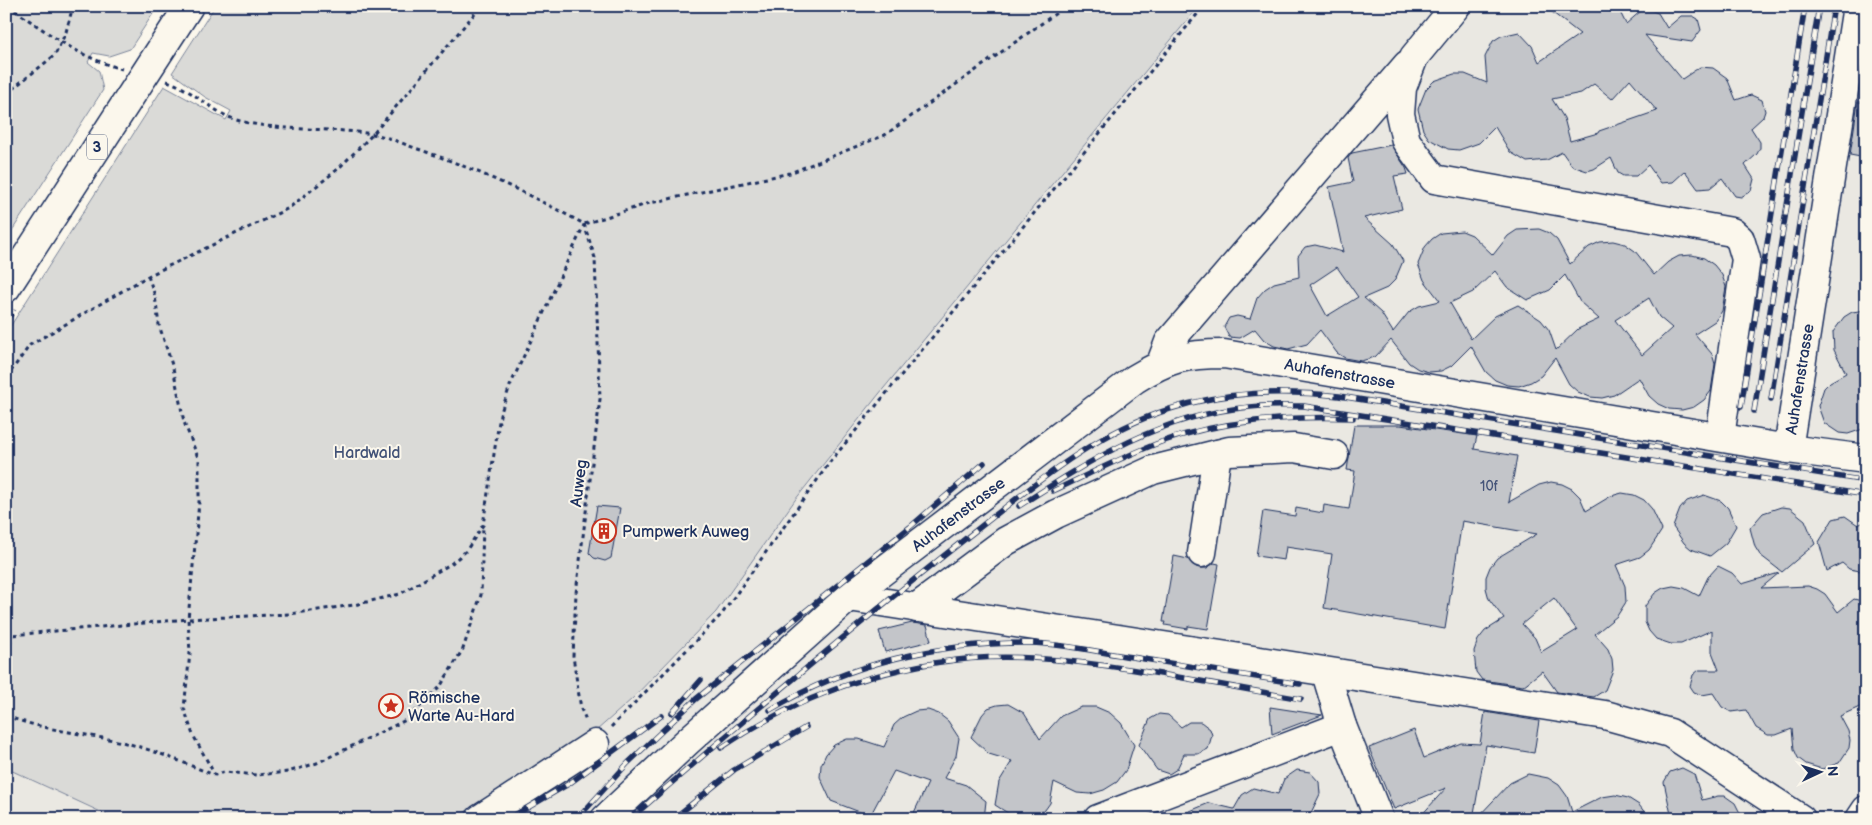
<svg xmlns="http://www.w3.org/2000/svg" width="1872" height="825" viewBox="0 0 1872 825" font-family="'Balsamiq Sans',sans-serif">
<rect width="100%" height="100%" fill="#fbf7ec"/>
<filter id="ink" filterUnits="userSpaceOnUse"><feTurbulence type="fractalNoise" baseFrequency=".02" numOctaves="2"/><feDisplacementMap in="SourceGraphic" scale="10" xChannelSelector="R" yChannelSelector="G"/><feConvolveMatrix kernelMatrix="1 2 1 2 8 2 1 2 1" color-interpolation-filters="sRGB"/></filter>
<g filter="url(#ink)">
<g fill="#eae8e2">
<polygon points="1199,6 1866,6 1866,819 453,819 587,739 632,699 716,612 795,500 879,394"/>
<polygon points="6,768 116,819 6,819"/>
</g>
<g fill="#dadad7" stroke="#7a849a">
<polygon points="6,6 158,6 130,49 109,56 93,53 88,62 99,71 103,90 6,240"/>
<polygon points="215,6 1199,6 879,394 795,500 716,612 632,699 587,739 453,819 116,819 6,768 6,333 164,86 226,120 231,111 205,97 172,73"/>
</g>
<g fill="#c3c5c9" stroke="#1b2f5e" fill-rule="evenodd">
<path d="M1544,6H1617L1626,24L1642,10L1647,9L1658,13L1667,28L1681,16H1693L1698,19L1701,30L1692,42L1645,35L1682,79L1700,67L1713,68L1727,78L1736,100L1751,95L1762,100L1765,111L1763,117L1751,128L1760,142V148L1757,154L1745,165L1754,179L1751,191L1741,197L1735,196L1722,178L1710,188L1698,189L1685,171L1673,182L1661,183L1648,165L1636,176H1623L1618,173L1611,158L1594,169L1587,171L1572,166L1562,152L1547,160L1527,162L1510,152L1495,127L1479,143L1459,150L1448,149L1429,139L1423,130L1418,109L1426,89L1434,81L1454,74H1465L1487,83L1485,57L1493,41L1501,36L1519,32L1532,46L1539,62L1580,34ZM1630,79L1657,111L1599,131L1598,133L1570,141L1564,118L1552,99L1581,93L1594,84L1612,99Z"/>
<polygon points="1858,102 1866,102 1866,158 1850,155"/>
<path d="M1391,145L1406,168L1408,174L1394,176L1402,209L1364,218L1393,244L1403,261L1395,280L1387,288L1364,298L1381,313L1393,332L1409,312L1419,306L1440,301L1424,280L1418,264L1425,247L1432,239L1441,233L1462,231L1472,235L1493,255L1508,236L1517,230L1539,229L1549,233L1557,240L1570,264L1589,247L1600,242L1613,241L1625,244L1635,251L1654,275L1668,262L1679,256L1692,255L1704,258L1714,265L1722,275L1726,287L1722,311L1715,321L1695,334L1712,354L1715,364L1711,391L1704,400L1694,407L1682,410L1669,409L1658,404L1649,396L1639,378L1614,395L1602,398L1590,397L1578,392L1569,384L1555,358L1541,376L1531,382L1519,386L1507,385L1495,380L1486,372L1471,346L1451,366L1441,371L1429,372L1418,369L1409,363L1391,340L1375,357L1361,361L1345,358L1337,353L1320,330L1307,344L1288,349L1274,346L1264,340L1255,329L1240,338L1229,337L1224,327L1229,318L1237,316L1250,319L1257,298L1265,289L1274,283L1299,277L1298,256L1305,247L1315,245L1343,252L1329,187L1353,182L1348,158L1352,153ZM1337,267L1358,297L1327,316L1310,285ZM1495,271L1507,287L1527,300L1550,290L1565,275L1580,302L1599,319L1578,329L1556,350L1549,330L1541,320L1518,305L1495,316L1471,339L1450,303L1473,292ZM1649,298L1659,317L1672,328L1642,355L1615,320Z"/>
<polygon points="1866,310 1866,428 1848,434 1839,433 1824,423 1818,406 1824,388 1830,382 1846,373 1834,350 1833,332 1844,317 1852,312"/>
<path d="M1354,425H1400L1477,436L1474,449L1517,456L1509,502L1539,485L1551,482L1562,484L1572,489L1580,497L1586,511L1611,496L1622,493L1634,495L1644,500L1652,509L1662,530L1649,550L1640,557L1616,565L1625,586L1626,602L1617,616L1595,634L1608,649L1612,659L1613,670L1605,690L1594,697L1557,692L1542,671L1523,686L1482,680L1476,672L1474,651L1478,640L1485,631L1504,619L1489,599L1486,588V577L1490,567L1497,558L1537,534L1462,521L1445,629L1324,608L1332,554L1286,547L1284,560L1256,556L1263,511L1295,516L1296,508L1323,513L1324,505L1349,509L1355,471L1347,470ZM1554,598L1577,630L1541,652L1535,638L1522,624Z"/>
<polygon points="1704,495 1721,501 1728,508 1736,526 1726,543 1710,556 1691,549 1684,543 1673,527 1680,509 1687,501"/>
<polygon points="597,506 620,508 611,558 605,561 594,558 589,553"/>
<polygon points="1781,507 1790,508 1805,520 1815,544 1782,572 1760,555 1755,547 1750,528 1763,513"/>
<polygon points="1845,516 1858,525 1866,521 1866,572 1849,569 1842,563 1827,571 1819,542 1833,519"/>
<polygon points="1174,556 1188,559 1193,565 1199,568 1207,568 1214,563 1219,564 1208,629 1188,626 1188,629 1165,625 1166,622 1163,622"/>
<polygon points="1718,566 1732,573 1742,584 1779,573 1761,588 1808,586 1817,589 1825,594 1838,612 1854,599 1866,602 1866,704 1840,716 1848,731 1850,740 1849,748 1839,763 1822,769 1806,764 1798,758 1794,749 1792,729 1776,735 1768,735 1756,728 1746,710 1731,712 1722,707 1713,693 1702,695 1694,692 1690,686 1693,675 1699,670 1719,670 1712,652 1712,630 1681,644 1671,644 1656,639 1649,631 1645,622 1645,606 1655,593 1663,588 1673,586 1684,588 1699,596 1708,577"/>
<polygon points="912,623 927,625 931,641 885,652 879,631"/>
<polygon points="1008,704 1024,713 1040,739 1061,716 1081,707 1096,707 1110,713 1121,723 1134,745 1126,770 1117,782 1104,790 1090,794 1077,793 1054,782 1050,803 1045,810 1029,819 1014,817 995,805 999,782 1012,761 989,754 971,737 982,715 988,708 997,705"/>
<polygon points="1270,707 1322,715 1272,734"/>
<polygon points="928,710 939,714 948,721 959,738 956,756 944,778 966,785 986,801 984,819 911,819 928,783 894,771 870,816 831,801 820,777 821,765 826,754 834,745 847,739 859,739 884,747 894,725 903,717 916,711"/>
<polygon points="1485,712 1539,721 1534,753 1486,745 1473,819 1418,819 1446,788 1394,809 1369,748 1414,730 1424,758 1461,743 1480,744"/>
<polygon points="1159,714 1168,715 1181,727 1189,722 1201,722 1210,729 1212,735 1208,749 1198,754 1184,754 1177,769 1169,774 1157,770 1139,745 1150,719"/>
<polygon points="1682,768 1694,774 1702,800 1718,796 1725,796 1735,803 1743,819 1672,819 1664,782 1670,772"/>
<polygon points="1297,770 1310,772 1319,782 1320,794 1308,819 1171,819 1209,803 1234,809 1242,795 1253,788 1278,794 1284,779"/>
<polygon points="1528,774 1548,778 1559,785 1567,796 1572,812 1602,797 1615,795 1628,798 1639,805 1650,819 1476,819 1510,783"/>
</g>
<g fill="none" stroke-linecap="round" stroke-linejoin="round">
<defs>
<g id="minor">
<polyline points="1456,6 1414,57 1402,88 1400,114 1406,141 1434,179 1732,232 1740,239 1746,259 1720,437"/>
<polyline points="1161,363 1169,342 1407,65"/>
<polyline points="1788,449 1866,459"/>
<polyline points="1202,553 1217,454"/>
<polyline points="849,597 1605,715 1670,733 1801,819"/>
<polyline points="916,608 1006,541 1056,514 1153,470 1229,451 1294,448 1334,455"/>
<polyline points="1326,673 1342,726 1379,819"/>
<polyline points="480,819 595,744"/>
<path d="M605,819L688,741L849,597L1135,379C1169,358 1185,354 1224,354L1788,449L1857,6"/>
<polyline points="1098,819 1342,726"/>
<polyline points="1860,819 1866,810"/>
</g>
<polyline id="major" points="6,288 189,6"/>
</defs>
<use href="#minor" stroke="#1b2f5e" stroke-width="31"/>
<use href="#major" stroke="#1b2f5e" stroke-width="31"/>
<g stroke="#1b2f5e" stroke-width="3" stroke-dasharray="4 4" stroke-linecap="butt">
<path d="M8,6C48,32 75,56 122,69"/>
<path d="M167,81C193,89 213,114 240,121C283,132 328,127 372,134C386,136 401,143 415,148C474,168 529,194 584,224L650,203L790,173L885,135L1066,6"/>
<polyline points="6,94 55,55 66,32 73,6"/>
<polyline points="584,224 595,258 600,399 576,593 573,656 581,709 587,722"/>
<polyline points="148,276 155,296 159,325 173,368 184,422 199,460 199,502 188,619 190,653 184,708 193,735 215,775 224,772 257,775 288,772 317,763 406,720 440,687 463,649 481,595 483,525"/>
<polyline points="6,324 15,310"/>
<polyline points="6,378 30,345 148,276 289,208 338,169 373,134 481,6"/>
<polyline points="6,633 12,635 188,619 289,614 354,605 400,594 452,563 466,551 483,525 500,415 510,386 584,225"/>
<polyline points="6,668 12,635"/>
<path d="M6,716C41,729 72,732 108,739C145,746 179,761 214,775"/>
<polyline points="611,727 722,614 830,462 1204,6"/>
</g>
<use href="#minor" stroke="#fbf7ec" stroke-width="28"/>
<use href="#major" stroke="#fbf7ec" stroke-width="28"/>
<defs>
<g id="rail">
<polyline points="1771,399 1834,6"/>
<polyline points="1741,407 1805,6"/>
<polyline points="1754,411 1819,6"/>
<path d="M1053,491C1089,474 1124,456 1161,442C1222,420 1288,416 1353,418"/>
<path d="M1019,506C1092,459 1161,415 1250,407C1268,405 1286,406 1304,406L1866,495"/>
<path d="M770,710C848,663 940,642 1030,643C1064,644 1098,652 1132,657C1188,666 1244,675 1300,684"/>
<polyline points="672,713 701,680"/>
<path d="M721,748C809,688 924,651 1032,658C1122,664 1212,684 1301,699"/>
<polyline points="508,819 570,783 661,716"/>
<polyline points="577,819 628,763 696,699 910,527 984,463"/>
<path d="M630,819C740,723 851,629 965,539C1028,490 1092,433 1170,409C1226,391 1282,390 1339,396L1866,481"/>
<polyline points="673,819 734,770 806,727"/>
</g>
</defs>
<use href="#rail" stroke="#1b2f5e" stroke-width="5.5"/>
<use href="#rail" stroke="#fbf7ec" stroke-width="4" stroke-dasharray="11" stroke-linecap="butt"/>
</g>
</g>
<defs>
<symbol id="building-ring" viewBox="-11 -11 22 22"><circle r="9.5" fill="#fbf7ec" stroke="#c8321e" stroke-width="1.5"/><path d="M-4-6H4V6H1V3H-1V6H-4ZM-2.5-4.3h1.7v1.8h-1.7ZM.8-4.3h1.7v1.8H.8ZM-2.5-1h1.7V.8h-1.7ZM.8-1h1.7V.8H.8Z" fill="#c8321e"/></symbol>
<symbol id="sight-ring" viewBox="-11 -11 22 22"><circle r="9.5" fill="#fbf7ec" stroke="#c8321e" stroke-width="1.5"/><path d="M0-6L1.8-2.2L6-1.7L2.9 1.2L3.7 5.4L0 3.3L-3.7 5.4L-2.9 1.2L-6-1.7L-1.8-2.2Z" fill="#c8321e"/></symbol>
</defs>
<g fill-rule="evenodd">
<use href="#building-ring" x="590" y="517" width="28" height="28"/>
<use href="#sight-ring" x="377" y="692" width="28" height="28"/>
</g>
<g text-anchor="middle" stroke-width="4" stroke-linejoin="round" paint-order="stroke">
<g font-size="14" fill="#455479">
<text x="1489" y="491">10f</text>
</g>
<rect fill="#fbf7ec" stroke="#5e6b89" stroke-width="1" x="87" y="134.5" width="20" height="25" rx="4"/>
<g font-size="15" font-weight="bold" fill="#1b2f5e">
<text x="97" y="152">3</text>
</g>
<g font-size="16" fill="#1b2f5e" stroke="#fbf7ec">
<text transform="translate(1340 373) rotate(10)" y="6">Auhafenstrasse</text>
<text transform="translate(1799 379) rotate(-81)" y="6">Auhafenstrasse</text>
<text transform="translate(578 483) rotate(-83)" y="6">Auweg</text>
<text transform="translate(958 514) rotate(-37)" y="6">Auhafenstrasse</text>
</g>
<g font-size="16" fill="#415176" stroke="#fbf7ec">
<text x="367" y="458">Hardwald</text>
</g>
<g font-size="16" fill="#1b2f5e" stroke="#fbf7ec" text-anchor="start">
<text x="622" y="537">Pumpwerk Auweg</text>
<text x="408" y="703">Römische<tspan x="408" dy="18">Warte Au-Hard</tspan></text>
</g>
</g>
<rect width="1872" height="825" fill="none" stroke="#fbf7ec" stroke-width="25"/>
<rect x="12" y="12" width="1847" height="800" fill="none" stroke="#1b2f5e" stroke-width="2" filter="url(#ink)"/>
<g transform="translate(1820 772) rotate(86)" stroke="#fbf7ec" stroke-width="4" paint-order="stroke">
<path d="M0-4L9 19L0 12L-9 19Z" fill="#1b2f5e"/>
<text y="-8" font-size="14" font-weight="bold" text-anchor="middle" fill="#1b2f5e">N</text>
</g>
</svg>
